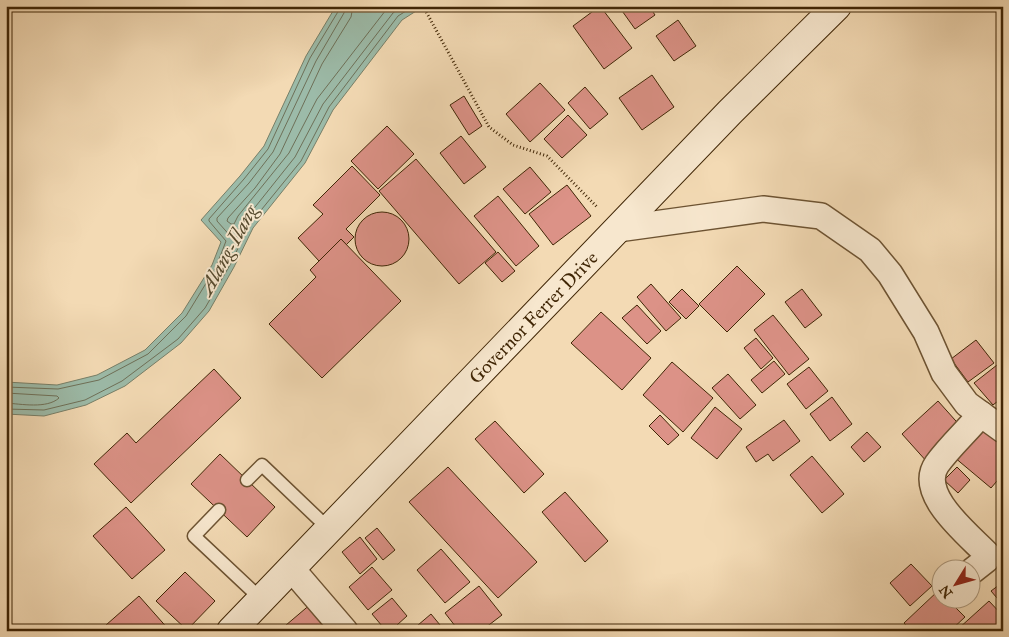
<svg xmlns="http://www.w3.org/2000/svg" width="1009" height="637" viewBox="0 0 1009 637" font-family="'IM FELL Great Primer',serif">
<rect width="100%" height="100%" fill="#f3dab4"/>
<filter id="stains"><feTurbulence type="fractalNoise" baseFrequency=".004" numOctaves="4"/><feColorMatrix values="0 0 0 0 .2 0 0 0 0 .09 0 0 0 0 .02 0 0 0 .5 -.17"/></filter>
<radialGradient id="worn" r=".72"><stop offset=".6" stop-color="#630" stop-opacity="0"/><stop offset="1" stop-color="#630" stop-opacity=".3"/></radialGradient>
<polygon fill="#9cbba9" stroke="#777f68" points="336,6 424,6 402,20 333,110 305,163 253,228 234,267 209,311 181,343 125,386 86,405 44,416 6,414 6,382 57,385 97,375 145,350 182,313 212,265 221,242 201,220 240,176 264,146 306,56"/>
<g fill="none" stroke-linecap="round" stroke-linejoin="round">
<g stroke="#6e7058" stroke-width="1">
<polyline points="346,6 344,13 316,61 273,152 249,183 217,218 217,221 233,239 236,238 244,221 295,157 323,104 393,13 402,6"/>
<polyline points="353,6 351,17 322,64 280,154 255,188 228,218 227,221 231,224 234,224 238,216 289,153 317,99 389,6"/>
<polyline points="6,387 58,389 99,380 148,354 186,316 216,267 226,241 209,221 209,219 244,179 268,149 310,58 339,10 339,6"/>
<path d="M6,393L57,396L59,398C47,409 21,404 6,403"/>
<polyline points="6,409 44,410 85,400 122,381 178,339 205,308 230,265 249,225 301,161 329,107 398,16 414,6"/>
</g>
</g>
<g fill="#dc9287" stroke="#402606">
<polygon points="600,6 632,48 604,69 573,26"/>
<polygon points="622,6 649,6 655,15 635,29 620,8"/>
<polygon points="678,20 696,46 674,61 656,36"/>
<polygon points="652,75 674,107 642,130 619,98"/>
<polygon points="540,83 565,110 530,142 506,114"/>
<polygon points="585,87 608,114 590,129 568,103"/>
<polygon points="464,96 482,126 469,135 450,105"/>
<polygon points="568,115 587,135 562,158 544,139"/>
<polygon points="387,126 414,154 378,189 351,161"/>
<polygon points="461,136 486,167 464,184 440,153"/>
<polygon points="416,159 496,252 459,284 379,191"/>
<polygon points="352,166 380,195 346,229 354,237 346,245 341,239 319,261 298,238 323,214 313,205"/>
<polygon points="530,167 551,192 525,214 503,189"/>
<polygon points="567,185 591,216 553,245 529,214"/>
<polygon points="498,196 539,246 516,266 474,216"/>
<circle cx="382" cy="239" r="27"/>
<polygon points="341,239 401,301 322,378 269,324 316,277 310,270"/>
<polygon points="498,252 515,271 502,282 485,263"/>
<polygon points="737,266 765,294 727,332 699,304"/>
<polygon points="651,284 681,318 666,331 637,297"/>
<polygon points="682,289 699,306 686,319 669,302"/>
<polygon points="802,289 822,315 805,328 785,302"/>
<polygon points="637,305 661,331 647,344 622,318"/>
<polygon points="601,312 651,358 622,390 571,343"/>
<polygon points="773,315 809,359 789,375 754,330"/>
<polygon points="756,338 773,358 761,369 744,348"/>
<polygon points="976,340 994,363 968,382 951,359"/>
<polygon points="774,361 785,374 762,393 751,380"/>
<polygon points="672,362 713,398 683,432 643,395"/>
<polygon points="997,365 1003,372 1003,397 993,405 974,383"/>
<polygon points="809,367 828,391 806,409 787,384"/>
<polygon points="214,369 241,398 131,503 94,464 127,433 136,443"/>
<polygon points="728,374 756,405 740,419 712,388"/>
<polygon points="832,397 852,424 830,441 810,414"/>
<polygon points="938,401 964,430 928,463 902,434"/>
<polygon points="715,407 742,429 717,459 691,438"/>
<polygon points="660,415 679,435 668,445 649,426"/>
<polygon points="784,420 800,441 773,461 768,454 756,462 746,447"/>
<polygon points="495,421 544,474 524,493 475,439"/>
<polygon points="984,421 1003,437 1003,474 991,488 954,457"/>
<polygon points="867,432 881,447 864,462 851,447"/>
<polygon points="220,454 275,507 247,537 191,484"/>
<polygon points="812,456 844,494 822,513 790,475"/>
<polygon points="448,467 537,562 498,598 409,502"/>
<polygon points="957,467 970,480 958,493 944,480"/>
<polygon points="565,492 608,541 585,562 542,512"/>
<polygon points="126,507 165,550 132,579 93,536"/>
<polygon points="377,528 395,550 383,560 365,538"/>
<polygon points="360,537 377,559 360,574 342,552"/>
<polygon points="441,549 470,582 445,603 417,570"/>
<polygon points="911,564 932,586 910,606 890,583"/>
<polygon points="372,567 392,590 368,610 349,587"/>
<polygon points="185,572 215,601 187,630 156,601"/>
<polygon points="1003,582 1003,605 991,591"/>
<polygon points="479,586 502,615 481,631 459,631 445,613"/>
<polygon points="939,590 942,592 942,600 948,600 965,617 950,631 911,631 904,623"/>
<polygon points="139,596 170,631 111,631 106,625"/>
<polygon points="392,598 407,616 397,625 402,631 376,631 382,626 372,614"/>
<polygon points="989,601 1003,616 1003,631 960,631 958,629"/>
<polygon points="312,603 335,631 279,631"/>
<polygon points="431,614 445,631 411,631"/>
</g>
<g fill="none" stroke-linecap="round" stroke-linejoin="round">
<defs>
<g id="service">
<polyline points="247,480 262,465 329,529"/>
<polyline points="219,510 194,536 261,599"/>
</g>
<g id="minor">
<polyline points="618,229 763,209 821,216 870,250 890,274 926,332 944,373 967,404 1003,430"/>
<polyline points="291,568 345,631"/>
<path d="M972,571L986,560L988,555C969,535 916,494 937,464C950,446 967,431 981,414"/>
</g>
<polyline id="secondary" points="231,631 730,112 837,6"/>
</defs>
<use href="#service" stroke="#6d5332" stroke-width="15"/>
<use href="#minor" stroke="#6d5332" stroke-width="28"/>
<use href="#secondary" stroke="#402606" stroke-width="30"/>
<polyline stroke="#402606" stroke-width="3" stroke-dasharray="1 2.5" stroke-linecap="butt" points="423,6 489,127 513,145 547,156 597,207"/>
<use href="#service" stroke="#f7e7ce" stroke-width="12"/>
<use href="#minor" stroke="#f7e7ce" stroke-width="25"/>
<use href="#secondary" stroke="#f7e7ce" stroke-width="28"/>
</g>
<g text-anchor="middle" stroke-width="4" stroke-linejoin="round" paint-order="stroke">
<g font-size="19" fill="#402606" stroke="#f7e7ce">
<text transform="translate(533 317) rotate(-46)" y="7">Governor Ferrer Drive</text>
</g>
<g font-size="20" font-style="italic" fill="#574b2f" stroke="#f7e7ce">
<text transform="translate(228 250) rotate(-61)" y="7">Alang-Ilang</text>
</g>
</g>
<rect width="1009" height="637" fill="none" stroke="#f3dab4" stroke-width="25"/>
<rect x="8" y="8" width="994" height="622" fill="none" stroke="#402606" stroke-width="2.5"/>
<rect x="12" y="12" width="984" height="612" fill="none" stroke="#402606"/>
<g transform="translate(956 584) rotate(233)"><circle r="24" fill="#f7e7ce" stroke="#ae9a7e"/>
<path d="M0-4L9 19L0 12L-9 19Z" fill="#8f2418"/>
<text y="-8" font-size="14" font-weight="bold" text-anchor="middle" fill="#402606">N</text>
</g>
<rect width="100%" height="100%" filter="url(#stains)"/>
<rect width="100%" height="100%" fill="url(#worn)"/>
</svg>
